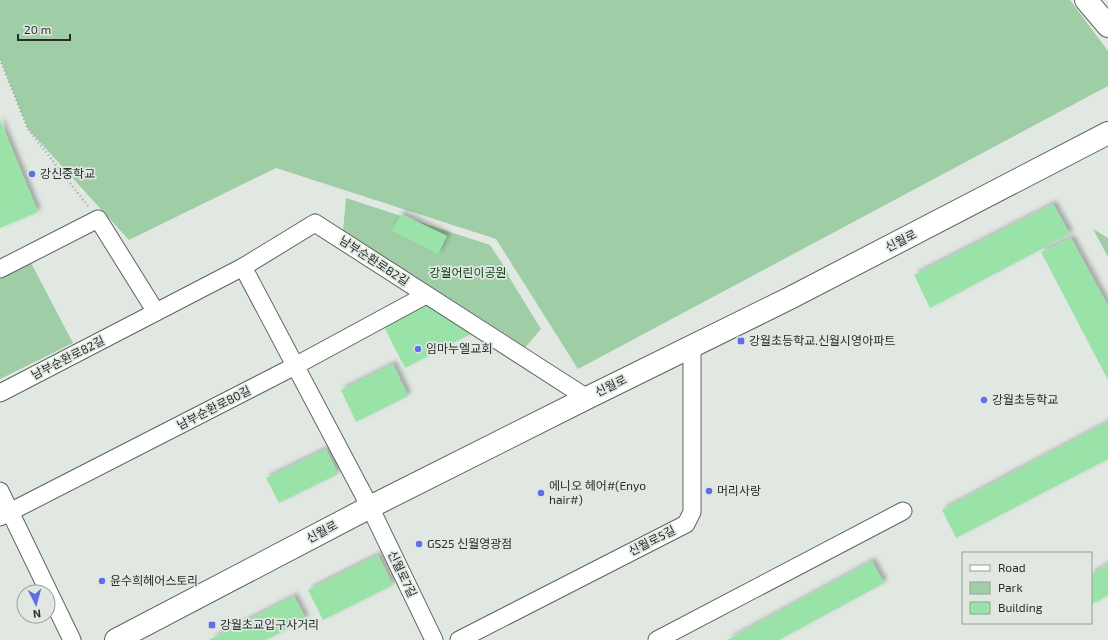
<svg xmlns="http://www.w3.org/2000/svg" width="1108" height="640" viewBox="0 0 1108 640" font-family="'Exo 2','Noto Sans KR',sans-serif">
<defs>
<filter id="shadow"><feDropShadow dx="3.5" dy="-3.5" stdDeviation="2" flood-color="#0004"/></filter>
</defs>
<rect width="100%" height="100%" fill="#e1e8e2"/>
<g fill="#9ecda6">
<polygon points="0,0 1070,0 1108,51 1108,86 578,369 496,239 276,168 129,240 28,129 0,59"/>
<polygon points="346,198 490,245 507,271 509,277 541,329 523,350 343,231"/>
<polygon points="1093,229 1108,238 1108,257"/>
<polygon points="31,263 73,343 0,379 0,279"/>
</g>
<g fill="#9ae3a8" filter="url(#shadow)">
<polygon points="0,120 38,212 0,228"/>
<polygon points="1053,204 1070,234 930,308 914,275"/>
<polygon points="401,214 447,236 438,254 392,231"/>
<polygon points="1071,238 1108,306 1108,380 1041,252"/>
<polygon points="426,296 478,330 405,368 381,321"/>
<polygon points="393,364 408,396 356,422 341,390"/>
<polygon points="1108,422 1108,459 956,538 942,510"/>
<polygon points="326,449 338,474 279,503 266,478"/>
<polygon points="378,555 393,585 323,620 308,590"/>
<polygon points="872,561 884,583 779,640 727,640"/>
<polygon points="1108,564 1108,595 1091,605 1091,574"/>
<polygon points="294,596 306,619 266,640 209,640"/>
</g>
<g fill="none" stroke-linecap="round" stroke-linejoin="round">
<defs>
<g id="street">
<polyline points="243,267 370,507 434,640"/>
<polyline points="0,269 98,219 156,312"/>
<polyline points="0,393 243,267 315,223 587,398"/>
<polyline points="0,491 72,640"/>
<polyline points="0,517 295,366 426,295"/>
<polyline points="459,640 686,524 692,512 692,346"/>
<polyline points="657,640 903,511"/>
</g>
<g id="secondary">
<polyline points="1086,0 1108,26"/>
<polyline points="116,640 370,507 587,398 790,298 1108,133"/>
</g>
</defs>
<use href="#street" stroke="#5e645f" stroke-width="19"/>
<use href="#secondary" stroke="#5e645f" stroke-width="24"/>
<polyline stroke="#9ba19c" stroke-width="2.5" stroke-dasharray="1 3" stroke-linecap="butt" points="0,59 28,129 88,206"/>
<use href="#street" stroke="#fff" stroke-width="17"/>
<use href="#secondary" stroke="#fff" stroke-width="22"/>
</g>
<g fill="#5f6fe7" stroke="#e1e8e2" stroke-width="1.5">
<circle cx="32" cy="174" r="4"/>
<rect x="737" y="337" width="8" height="8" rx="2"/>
<circle cx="418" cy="349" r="4"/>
<circle cx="984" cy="400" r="4"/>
<circle cx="709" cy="491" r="4"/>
<circle cx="541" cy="493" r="4"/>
<circle cx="419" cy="544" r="4"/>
<circle cx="102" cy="581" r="4"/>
<rect x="208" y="621" width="8" height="8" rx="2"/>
</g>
<g text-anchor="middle" stroke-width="3.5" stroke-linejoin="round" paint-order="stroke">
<g font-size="12" fill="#2a2d2b" stroke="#e1e8e2" text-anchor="start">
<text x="40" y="178">강신중학교</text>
<text x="749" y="345">강월초등학교.신월시영아파트</text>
<text x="426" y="353">임마누엘교회</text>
<text x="992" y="404">강월초등학교</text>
<text x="549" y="490">에니오 헤어#(Enyo<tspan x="549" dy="14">hair#)</tspan></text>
<text x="717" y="495">머리사랑</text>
<text x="427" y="548">GS25 신월영광점</text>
<text x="110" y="585">윤수희헤어스토리</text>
<text x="220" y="629">강월초교입구사거리</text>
</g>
<g font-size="12" fill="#2a2d2b" stroke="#e1e8e2">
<text transform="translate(901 241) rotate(-27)" y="4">신월로</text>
<text transform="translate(374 261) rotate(33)" y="4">남부순환로82길</text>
<text transform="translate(68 358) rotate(-27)" y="4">남부순환로82길</text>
<text transform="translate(611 386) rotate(-26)" y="4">신월로</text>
<text transform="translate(214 408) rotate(-27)" y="4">남부순환로80길</text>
<text transform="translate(322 532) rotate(-28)" y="4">신월로</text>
<text transform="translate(652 541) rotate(-27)" y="4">신월로5길</text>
<text transform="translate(402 574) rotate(64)" y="4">신월로7길</text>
</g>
<g font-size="12" fill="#033c18" stroke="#e1e8e2">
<text x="468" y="277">강월어린이공원</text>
</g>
</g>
<rect x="962" y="552" width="130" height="72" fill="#e1e8e2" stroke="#989d99"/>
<rect x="970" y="565" width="20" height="6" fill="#ffffff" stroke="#989d99"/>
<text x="998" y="572" font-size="12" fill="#2a2d2b">Road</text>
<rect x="970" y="582" width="20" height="12" fill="#9ecda6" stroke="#989d99"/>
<text x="998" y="592" font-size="12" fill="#2a2d2b">Park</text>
<rect x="970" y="602" width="20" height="12" fill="#9ae3a8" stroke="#989d99"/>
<text x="998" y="612" font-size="12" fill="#2a2d2b">Building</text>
<g transform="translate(36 604) rotate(174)"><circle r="19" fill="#e1e8e2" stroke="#989d99"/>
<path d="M0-3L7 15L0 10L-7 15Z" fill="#5f6fe7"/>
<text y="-6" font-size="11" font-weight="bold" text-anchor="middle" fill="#2a2d2b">N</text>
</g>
<path d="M18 34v6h52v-6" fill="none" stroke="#2a2d2b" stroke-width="2"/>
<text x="24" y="34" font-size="12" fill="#2a2d2b" stroke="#e1e8e2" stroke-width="3" paint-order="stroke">20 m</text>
</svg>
